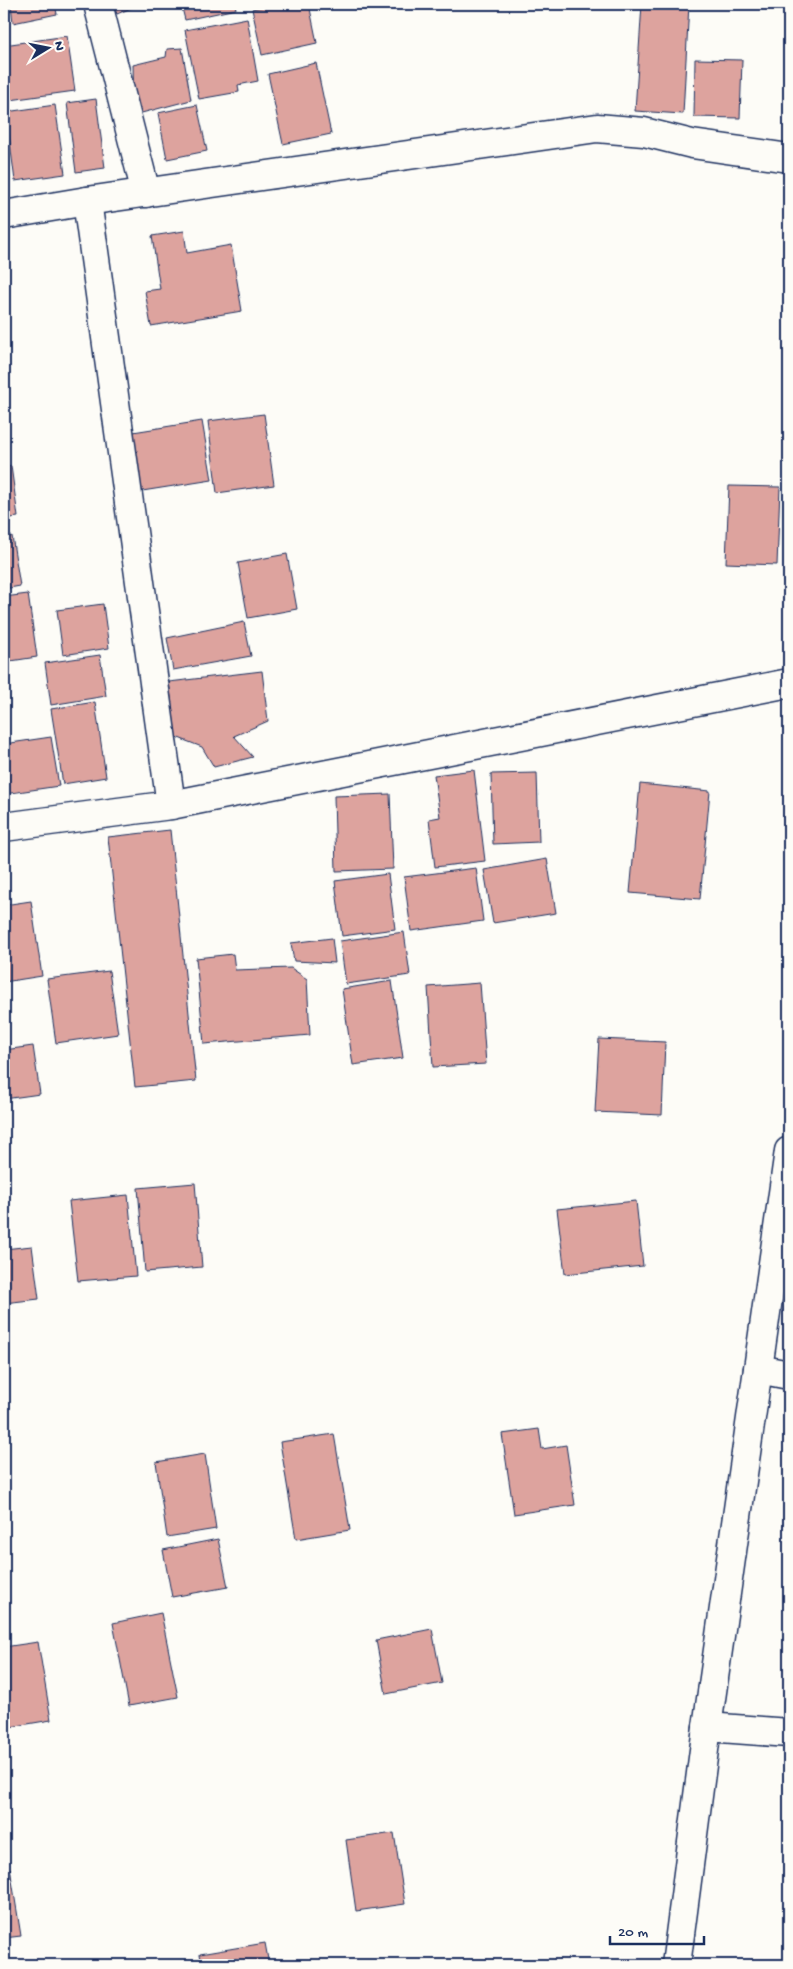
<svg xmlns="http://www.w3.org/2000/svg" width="793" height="1969" viewBox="0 0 793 1969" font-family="'Gochi Hand',sans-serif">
<rect width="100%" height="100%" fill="#fdfcf7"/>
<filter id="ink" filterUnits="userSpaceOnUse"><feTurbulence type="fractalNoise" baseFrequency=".02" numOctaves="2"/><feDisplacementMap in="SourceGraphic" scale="10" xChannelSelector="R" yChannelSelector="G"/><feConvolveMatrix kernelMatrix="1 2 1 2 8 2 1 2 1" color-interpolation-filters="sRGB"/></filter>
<g filter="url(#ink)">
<g fill="#dda39e" stroke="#1b2f5e">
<polygon points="11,4 55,4 57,14 13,23"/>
<polygon points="113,4 140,4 117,14"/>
<polygon points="181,4 235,4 236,9 185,20"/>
<polygon points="275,4 309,4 317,43 262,55 252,9"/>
<polygon points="642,4 689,4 683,114 635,111"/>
<polygon points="247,18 258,81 238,85 239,92 199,99 185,30"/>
<polygon points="67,36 75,91 10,100 4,59 4,45"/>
<polygon points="182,48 191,100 134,115 133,65 166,57 167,49"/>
<polygon points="695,59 742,60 740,118 694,117"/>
<polygon points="316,63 331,134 283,144 268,74"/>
<polygon points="96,99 105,168 76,172 67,103"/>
<polygon points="55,105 65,174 15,181 6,112"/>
<polygon points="197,105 207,151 167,159 158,113"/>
<polygon points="184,231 187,253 231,245 242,311 151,326 145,291 160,289 152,236"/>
<polygon points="264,414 274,485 217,493 208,421"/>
<polygon points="202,421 212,480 136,492 127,433"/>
<polygon points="11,466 18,517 4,519 4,467"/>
<polygon points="729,486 780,487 777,565 726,563"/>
<polygon points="12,536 20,586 4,589 4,537"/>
<polygon points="287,554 297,609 248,618 238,563"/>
<polygon points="28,594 37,657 4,662 4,597"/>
<polygon points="103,604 109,648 63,655 57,610"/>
<polygon points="244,622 251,656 173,670 167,638"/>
<polygon points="100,655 106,696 51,705 45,663"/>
<polygon points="262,671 268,721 234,736 253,757 214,767 202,747 176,737 169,682"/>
<polygon points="95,702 106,777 63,784 51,709"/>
<polygon points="51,737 59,786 4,794 4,744"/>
<polygon points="474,770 485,861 435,867 429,819 440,817 434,775"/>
<polygon points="537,773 539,842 493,844 491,774"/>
<polygon points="640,784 710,791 700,899 630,893"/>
<polygon points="390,794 393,869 336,871 334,796"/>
<polygon points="170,830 196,1081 135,1087 108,837"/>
<polygon points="547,859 556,913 493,923 484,870"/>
<polygon points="476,868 483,921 411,931 404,877"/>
<polygon points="388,874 395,929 342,936 335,881"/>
<polygon points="31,901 42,976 4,982 4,905"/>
<polygon points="404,932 410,975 346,984 340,941"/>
<polygon points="332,938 335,963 294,961 291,943"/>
<polygon points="233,954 235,970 291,968 307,979 310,1035 204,1044 196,958"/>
<polygon points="109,971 118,1034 56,1043 47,979"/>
<polygon points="392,981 403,1058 353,1065 342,989"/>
<polygon points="480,983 486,1064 433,1067 428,987"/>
<polygon points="599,1039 665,1042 662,1115 595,1112"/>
<polygon points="33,1046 40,1094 4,1099 4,1050"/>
<polygon points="195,1183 202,1267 145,1272 138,1188"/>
<polygon points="128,1195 136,1276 78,1281 69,1201"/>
<polygon points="636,1201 643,1266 565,1274 557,1209"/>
<polygon points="32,1246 39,1299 4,1303 4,1249"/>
<polygon points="539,1429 542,1449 566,1445 575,1505 514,1514 502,1434"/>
<polygon points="334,1434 350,1530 296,1539 280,1442"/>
<polygon points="205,1454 216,1529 167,1537 156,1462"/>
<polygon points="218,1539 228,1587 172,1597 163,1550"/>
<polygon points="161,1613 178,1697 129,1706 113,1623"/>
<polygon points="432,1629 442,1683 386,1694 376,1640"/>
<polygon points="38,1642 51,1720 4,1728 4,1647"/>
<polygon points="394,1833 405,1904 356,1911 346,1840"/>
<polygon points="10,1868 21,1936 4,1938 4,1869"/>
<polygon points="265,1943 269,1965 202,1965 200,1954"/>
</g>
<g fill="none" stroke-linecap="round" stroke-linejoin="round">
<defs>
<g id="minor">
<polyline points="98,4 146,193"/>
<polyline points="87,201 171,805"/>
<polyline points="4,215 87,201 597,128 644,132 692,144 789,158"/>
<polyline points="4,827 171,805 789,683"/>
<polyline points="758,1369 789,1375"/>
<polyline points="707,1727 789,1733"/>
<polyline points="676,1965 707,1727 789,1151"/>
</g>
</defs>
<use href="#minor" stroke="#1b2f5e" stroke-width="31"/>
<use href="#minor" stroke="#fdfcf7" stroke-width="28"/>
</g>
</g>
<rect width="793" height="1969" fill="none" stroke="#fdfcf7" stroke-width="20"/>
<rect x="10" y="10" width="773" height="1949" fill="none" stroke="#1b2f5e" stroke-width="2" filter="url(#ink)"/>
<g transform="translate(48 48) rotate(80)" stroke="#fdfcf7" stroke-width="4" paint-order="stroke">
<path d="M0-4L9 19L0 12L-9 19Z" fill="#1b2f5e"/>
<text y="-8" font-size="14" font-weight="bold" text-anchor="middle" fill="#1b2f5e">N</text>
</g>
<path d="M610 1936v8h94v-8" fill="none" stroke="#1b2f5e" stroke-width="2.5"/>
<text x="618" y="1936" font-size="15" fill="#1b2f5e" stroke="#fdfcf7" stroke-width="4" paint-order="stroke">20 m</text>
</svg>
